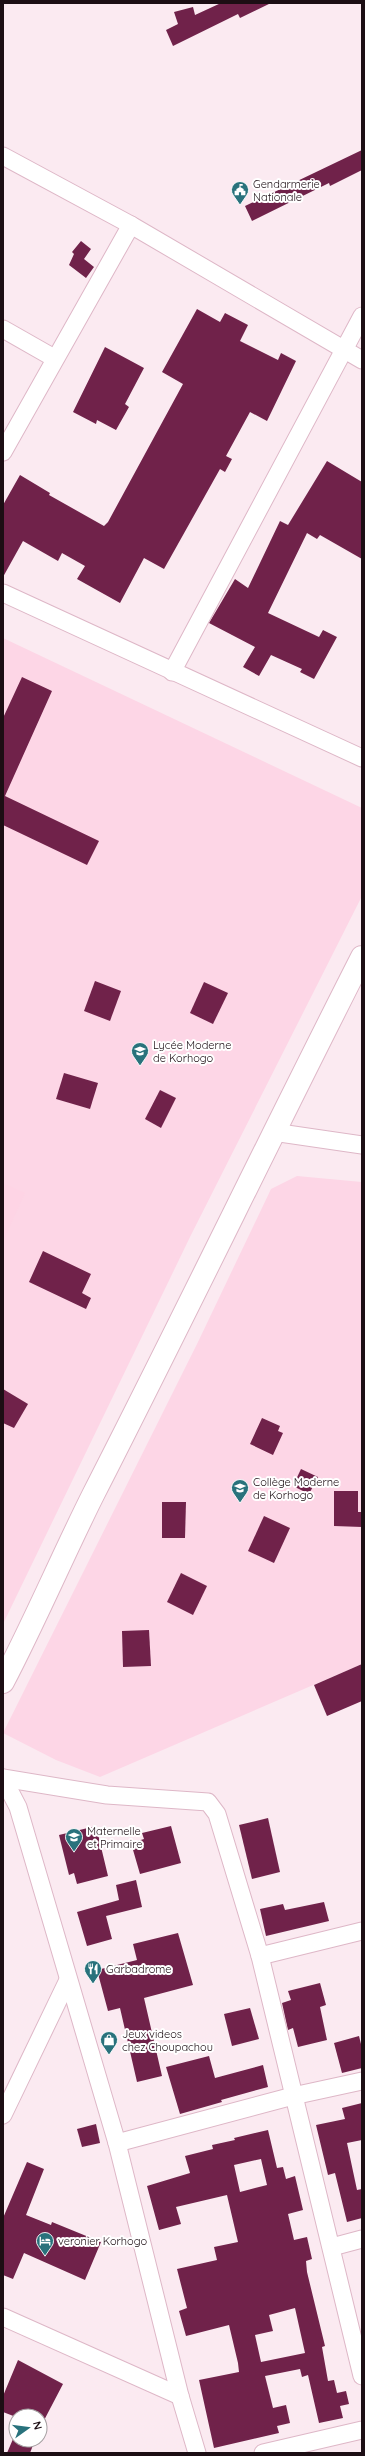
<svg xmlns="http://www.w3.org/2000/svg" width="365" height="2456" viewBox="0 0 365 2456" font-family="Quicksand,sans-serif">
<rect width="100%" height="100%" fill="#fbeaf1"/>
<g fill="#fdd6e6">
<polygon points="3,638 362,808 362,896 191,1235 3,1624"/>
<polygon points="297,1176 362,1182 362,1664 100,1777 56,1760 3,1733 198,1342 271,1189"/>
</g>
<polygon fill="#fed4e5" points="3,1183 25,1193 3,1241"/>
<g fill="#70224a" fill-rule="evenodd">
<polygon points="221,3 271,3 240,18 238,14 173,46 166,30 178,24 174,12 193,7 195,15"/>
<polygon points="362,150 362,170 330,186 329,183 252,221 245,206"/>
<polygon points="81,241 91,249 84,259 94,267 86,278 69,265 74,254 72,252"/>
<polygon points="197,309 220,322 225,313 248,325 240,341 278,360 281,353 296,361 267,421 250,412 226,456 232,459 225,472 220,469 164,569 144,558 120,603 77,579 85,566 62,553 58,561 23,541 3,577 3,505 20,475 50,493 49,495 104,526 108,522 183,384 162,372"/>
<polygon points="105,347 144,368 125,404 129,407 116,430 97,420 96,424 73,412"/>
<polygon points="327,461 362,482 362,559 320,535 317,539 307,533 268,613 319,637 323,630 337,637 314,679 300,672 302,669 271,655 259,676 243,667 255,647 209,623 235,579 248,588 280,521 288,525"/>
<polygon points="22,677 52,691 5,796 99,841 87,865 3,825 3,718"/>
<polygon points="95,981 121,991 110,1021 84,1011"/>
<polygon points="204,982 228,993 213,1024 190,1013"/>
<polygon points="64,1073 98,1083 90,1109 56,1099"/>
<polygon points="160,1090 176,1098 161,1128 145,1119"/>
<polygon points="43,1251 91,1274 82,1293 91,1298 86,1309 29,1282"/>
<polygon points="3,1389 28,1404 14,1428 3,1423"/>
<polygon points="262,1418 280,1426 278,1431 283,1433 273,1455 250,1444"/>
<polygon points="301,1469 318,1477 309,1494 293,1486"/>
<polygon points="334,1491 358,1491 358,1512 362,1512 362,1527 334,1526"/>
<polygon points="162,1502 186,1502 185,1538 162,1538"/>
<polygon points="264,1516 290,1528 274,1563 248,1551"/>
<polygon points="181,1573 207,1586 193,1615 167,1602"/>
<polygon points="149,1630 151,1666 123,1667 122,1631"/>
<polygon points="362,1664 362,1701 327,1716 314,1685"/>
<polygon points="268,1818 280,1872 252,1879 239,1825"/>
<polygon points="96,1826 108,1876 77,1884 74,1873 69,1875 59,1835"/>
<polygon points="171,1826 181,1863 140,1874 131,1843 144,1839 142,1833"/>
<polygon points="136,1880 142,1907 106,1916 112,1939 87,1946 77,1912 119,1900 116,1885"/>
<polygon points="324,1902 329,1921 266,1936 260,1909 283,1904 285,1910"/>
<polygon points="178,1933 193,1985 144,1998 162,2076 137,2082 120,2008 108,2011 97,1970 137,1960 133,1944"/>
<polygon points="320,1983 326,2005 320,2007 327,2040 298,2047 293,2028 288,2030 282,2003 291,2000 288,1991"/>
<polygon points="250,2008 259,2039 232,2046 224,2014"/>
<polygon points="359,2036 362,2048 362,2068 342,2073 334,2043"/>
<polygon points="209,2056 215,2078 263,2065 268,2087 221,2100 222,2102 180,2114 166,2067"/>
<polygon points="362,2103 362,2140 347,2143 357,2190 362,2189 362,2218 347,2222 335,2173 328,2175 316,2125 345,2119 342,2108"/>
<polygon points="96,2124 100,2143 82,2147 77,2129"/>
<path d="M268,2130L277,2168L283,2167L286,2179L295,2176L303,2210L288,2214L294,2240L307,2237L312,2259L306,2261L307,2272L325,2346L322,2347L328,2381L334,2380L337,2393L346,2391L349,2404L340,2406L343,2418L319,2423L308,2375L302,2377L300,2369L265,2376L273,2408L286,2405L290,2423L277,2426L279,2433L214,2448L199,2380L239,2372L238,2363L229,2325L186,2336L179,2311L187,2308L177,2269L217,2260L214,2247L238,2242L227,2195L176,2207L181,2224L159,2230L147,2186L190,2173L185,2156L213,2149L212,2145L235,2140L234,2138ZM261,2159L267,2185L240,2192L234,2165ZM295,2308L305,2353L261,2362L255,2335L273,2331L269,2315Z"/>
<polygon points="27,2162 44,2169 26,2215 51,2225 52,2222 101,2242 85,2280 24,2253 13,2279 3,2275 3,2218"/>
<polygon points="18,2360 63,2384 40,2428 40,2416 16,2417 3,2412 3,2396"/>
<polygon points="16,2432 16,2440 35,2440 30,2453 7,2453"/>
</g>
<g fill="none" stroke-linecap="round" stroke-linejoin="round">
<defs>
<g id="minor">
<polyline points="3,156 131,225 362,360"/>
<polyline points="3,329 54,358"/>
<polyline points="3,452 131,225"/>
<polyline points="3,593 362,758"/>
<polyline points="172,672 362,316"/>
<polyline points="273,1132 362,1145"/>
<polyline points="3,1778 107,1795 208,1802 217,1814 260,1956 362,2376"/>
<polyline points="3,1778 18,1807 117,2143 180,2396 197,2453"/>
<polyline points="260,1956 362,1931"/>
<polyline points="3,2115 68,1980"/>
<polyline points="117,2143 293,2096 362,2081"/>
<polyline points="332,2247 362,2239"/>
<polyline points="3,2317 180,2396"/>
<polyline points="263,2453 362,2430"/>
</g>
<path id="primary" d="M3,1682C35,1621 62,1557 93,1495C184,1317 271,1136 362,957"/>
</defs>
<use href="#minor" stroke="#deb7c7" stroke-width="19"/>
<use href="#primary" stroke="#deb7c7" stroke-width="24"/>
<use href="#minor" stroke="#fff" stroke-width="17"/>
<use href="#primary" stroke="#fff" stroke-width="22"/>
</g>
<defs>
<symbol id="civic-pin" viewBox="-11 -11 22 30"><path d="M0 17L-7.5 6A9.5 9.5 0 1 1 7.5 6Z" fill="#29727c" stroke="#fff"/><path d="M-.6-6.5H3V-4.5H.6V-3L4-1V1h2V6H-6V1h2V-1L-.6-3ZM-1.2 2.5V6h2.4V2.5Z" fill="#fff"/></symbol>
<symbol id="school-pin" viewBox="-11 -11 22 30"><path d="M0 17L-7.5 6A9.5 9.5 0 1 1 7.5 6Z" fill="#29727c" stroke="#fff"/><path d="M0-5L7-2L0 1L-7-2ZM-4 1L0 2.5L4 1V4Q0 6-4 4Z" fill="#fff"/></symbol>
<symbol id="restaurant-pin" viewBox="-11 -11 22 30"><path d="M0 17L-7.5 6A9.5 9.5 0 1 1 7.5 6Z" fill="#29727c" stroke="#fff"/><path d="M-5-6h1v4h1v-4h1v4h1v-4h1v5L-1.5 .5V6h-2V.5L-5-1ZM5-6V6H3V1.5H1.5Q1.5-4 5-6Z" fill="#fff"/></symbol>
<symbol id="shop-pin" viewBox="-11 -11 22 30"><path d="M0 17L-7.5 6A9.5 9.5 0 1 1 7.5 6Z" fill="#29727c" stroke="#fff"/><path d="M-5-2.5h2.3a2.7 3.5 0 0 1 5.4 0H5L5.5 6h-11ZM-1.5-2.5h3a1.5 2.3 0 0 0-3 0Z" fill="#fff"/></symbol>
<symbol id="hotel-pin" viewBox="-11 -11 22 30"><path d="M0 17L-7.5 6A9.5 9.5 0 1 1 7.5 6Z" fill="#29727c" stroke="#fff"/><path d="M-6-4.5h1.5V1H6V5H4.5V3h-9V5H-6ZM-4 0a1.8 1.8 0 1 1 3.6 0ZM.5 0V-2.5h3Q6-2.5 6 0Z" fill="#fff"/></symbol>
</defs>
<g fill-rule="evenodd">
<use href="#civic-pin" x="230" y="180" width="20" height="27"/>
<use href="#school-pin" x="130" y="1041" width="20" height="27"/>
<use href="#school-pin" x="230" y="1478" width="20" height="27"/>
<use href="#school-pin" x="64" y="1827" width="20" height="27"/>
<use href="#restaurant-pin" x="83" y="1959" width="20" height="27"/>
<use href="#shop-pin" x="99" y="2030" width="20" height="27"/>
<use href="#hotel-pin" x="35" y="2231" width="20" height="27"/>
</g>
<g text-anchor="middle" stroke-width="4" stroke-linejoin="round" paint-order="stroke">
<g font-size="11" fill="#1c0e14" stroke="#fff" text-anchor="start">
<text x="253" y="188">Gendarmerie<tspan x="253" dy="13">Nationale</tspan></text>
<text x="153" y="1049">Lycée Moderne<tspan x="153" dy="13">de Korhogo</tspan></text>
<text x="253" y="1486">Collège Moderne<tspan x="253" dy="13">de Korhogo</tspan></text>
<text x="87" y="1835">Maternelle<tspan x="87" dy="13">et Primaire</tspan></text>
<text x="106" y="1973">Garbadrome</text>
<text x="122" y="2038">Jeux videos<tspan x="122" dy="13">chez Choupachou</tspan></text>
<text x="58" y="2245">veronier Korhogo</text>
</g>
</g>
<rect width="365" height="2456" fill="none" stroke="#1c0e14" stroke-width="8"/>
<g transform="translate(28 2428) rotate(76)"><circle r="19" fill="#ffffff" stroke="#a49fa1"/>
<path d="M0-3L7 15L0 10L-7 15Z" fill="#29727c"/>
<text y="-6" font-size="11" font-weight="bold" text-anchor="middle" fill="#1c0e14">N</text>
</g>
</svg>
